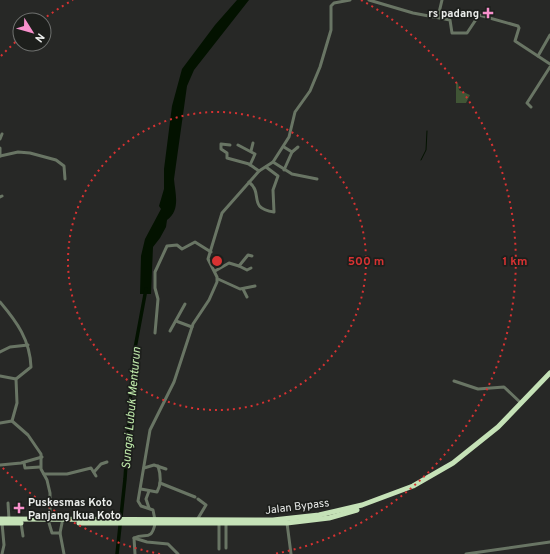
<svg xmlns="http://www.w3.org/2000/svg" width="550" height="554" viewBox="0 0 550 554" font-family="Overpass,sans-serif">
<rect width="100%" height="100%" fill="#272826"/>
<polygon fill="#405535" points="456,83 458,83 459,90 470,95 466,103 456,103"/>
<path fill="#031200" d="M237,0H249L194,70L187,86L174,179C175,193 181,210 167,220L166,227L160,238L153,247L151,294H140L141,256L145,239L161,209L159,206L164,189V169L172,106L182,69L215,25Z"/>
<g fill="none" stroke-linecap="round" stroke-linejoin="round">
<polyline stroke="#031200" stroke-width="1" points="421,160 426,150 427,131"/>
<polyline stroke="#031200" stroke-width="3.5" points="117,554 125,479 133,359 146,289"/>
<g stroke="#697564" stroke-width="3">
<polyline points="369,0 413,13 450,20 452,33 467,33 479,15 518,26 519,28 515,41 550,64"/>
<polyline points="438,17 442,0"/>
<polyline points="538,56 550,35"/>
<polyline points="531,107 527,103 550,67"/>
<polyline points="0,139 2,134"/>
<polyline points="230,145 221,144 221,149 227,153 227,158 249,164 259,171"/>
<polyline points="238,145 255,154 250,165"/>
<polyline points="284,147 292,152 284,170"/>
<polyline points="0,148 0,156"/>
<polyline points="251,151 253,143"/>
<polyline points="292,152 298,147"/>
<polyline points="0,156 18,152 30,153 56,160 64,166 65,179"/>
<polyline points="273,162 292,174 317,179"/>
<path d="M249,182C264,194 247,208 274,212L273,190L278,176L266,167"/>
<polyline points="0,197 2,196"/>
<polyline points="239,266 247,270 251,268"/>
<polyline points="215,271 229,263 239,266 248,255 252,256"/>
<polyline points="218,279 240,289 255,286"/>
<polyline points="243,289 247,297"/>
<path d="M0,302C17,322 30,340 31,367L16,379L17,403L12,421L28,435L41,454V469L47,480L50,493V520"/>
<polyline points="176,321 192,327"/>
<polyline points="170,331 185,304"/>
<polyline points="155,333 158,299 155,288 155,272 167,246 177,245 182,249 195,242 211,252"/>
<polyline points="0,352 10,347 28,345"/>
<polyline points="0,376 16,379"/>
<polyline points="454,381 478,389 504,387 521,403"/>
<polyline points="0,423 12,421"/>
<polyline points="24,463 25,468 40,467"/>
<polyline points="0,465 21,463 42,457"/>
<polyline points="144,468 154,465 166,469"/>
<polyline points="94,472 101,464 107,462"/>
<polyline points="44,474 67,474 91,468 96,476"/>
<polyline points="160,483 195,497"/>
<path d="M141,489L157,492C162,483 161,475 158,466"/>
<polyline points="8,503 9,519"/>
<polyline points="149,508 146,499 149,491"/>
<polyline points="155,520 153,510 141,506 138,501 150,430 174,382 193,324 209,300 217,282 217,277 208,259 222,213 259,171 273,162 289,137 295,112 310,91 320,67 331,30 331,6 334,3 350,0"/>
<polyline points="197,520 206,505 198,499"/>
<polyline points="21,523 23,536"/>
<polyline points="49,523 52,533 60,533"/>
<polyline points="62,523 60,533 64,554"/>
<polyline points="287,523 291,554"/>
<polyline points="219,524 219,549"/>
<polyline points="134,538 147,542 168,544 178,554"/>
<polyline points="226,548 226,524"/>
<polyline points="2,554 4,545 2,523"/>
<path d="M135,554L134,538C145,532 151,542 155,524"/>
<polyline points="466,554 550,542"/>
</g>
<g stroke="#c5e2b7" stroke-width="5">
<polyline points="0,519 273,520 319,515 362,505 413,486 453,463 498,427 550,373"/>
<polyline points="0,523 21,523"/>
<polyline points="79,523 287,523 329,518 357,510"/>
</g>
</g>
<g fill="none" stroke="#d73232" stroke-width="2" stroke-dasharray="2 4">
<circle cx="217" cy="261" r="149"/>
<path d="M160 554A298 298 0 0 1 1 466M1 56A298 298 0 0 1 20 38M42 20A298 298 0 0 1 73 0M361 0A298 298 0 0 1 274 554"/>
</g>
<g fill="#f890cc" stroke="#1d1f1c" stroke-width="1.5">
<path d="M486 7h4v4h4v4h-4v4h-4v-4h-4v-4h4z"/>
<path d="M17 502h4v4h4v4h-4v4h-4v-4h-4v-4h4z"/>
</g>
<g text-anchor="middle" stroke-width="3.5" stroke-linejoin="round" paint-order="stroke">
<g font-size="11" font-weight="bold" fill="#ebedeb" stroke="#1d1f1c" text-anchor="end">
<text x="479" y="17">rs padang</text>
<text x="28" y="506" text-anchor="start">Puskesmas Koto<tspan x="28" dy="13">Panjang Ikua Koto</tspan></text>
</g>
<g font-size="11" fill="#ebedeb" stroke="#1d1f1c">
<text transform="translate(297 506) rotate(-7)" y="4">Jalan Bypass</text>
</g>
<g font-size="12" font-style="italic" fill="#c1ecac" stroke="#1d1f1c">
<text transform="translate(131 408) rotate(-85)" y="4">Sungai Lubuk Menturun</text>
</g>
</g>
<circle cx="217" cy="261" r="6" fill="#d73232" stroke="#1d1f1c" stroke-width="2"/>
<g font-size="12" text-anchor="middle" font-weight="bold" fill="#d73232" stroke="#1d1f1c" stroke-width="3.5" stroke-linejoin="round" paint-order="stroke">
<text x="366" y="265">500 m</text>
<text x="515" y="265">1 km</text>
</g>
<g transform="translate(32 32) rotate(127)"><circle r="19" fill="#1d1f1c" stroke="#6f716f"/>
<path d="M0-3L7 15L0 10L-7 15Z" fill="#f890cc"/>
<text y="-6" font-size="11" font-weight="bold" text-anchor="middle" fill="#ebedeb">N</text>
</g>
</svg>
